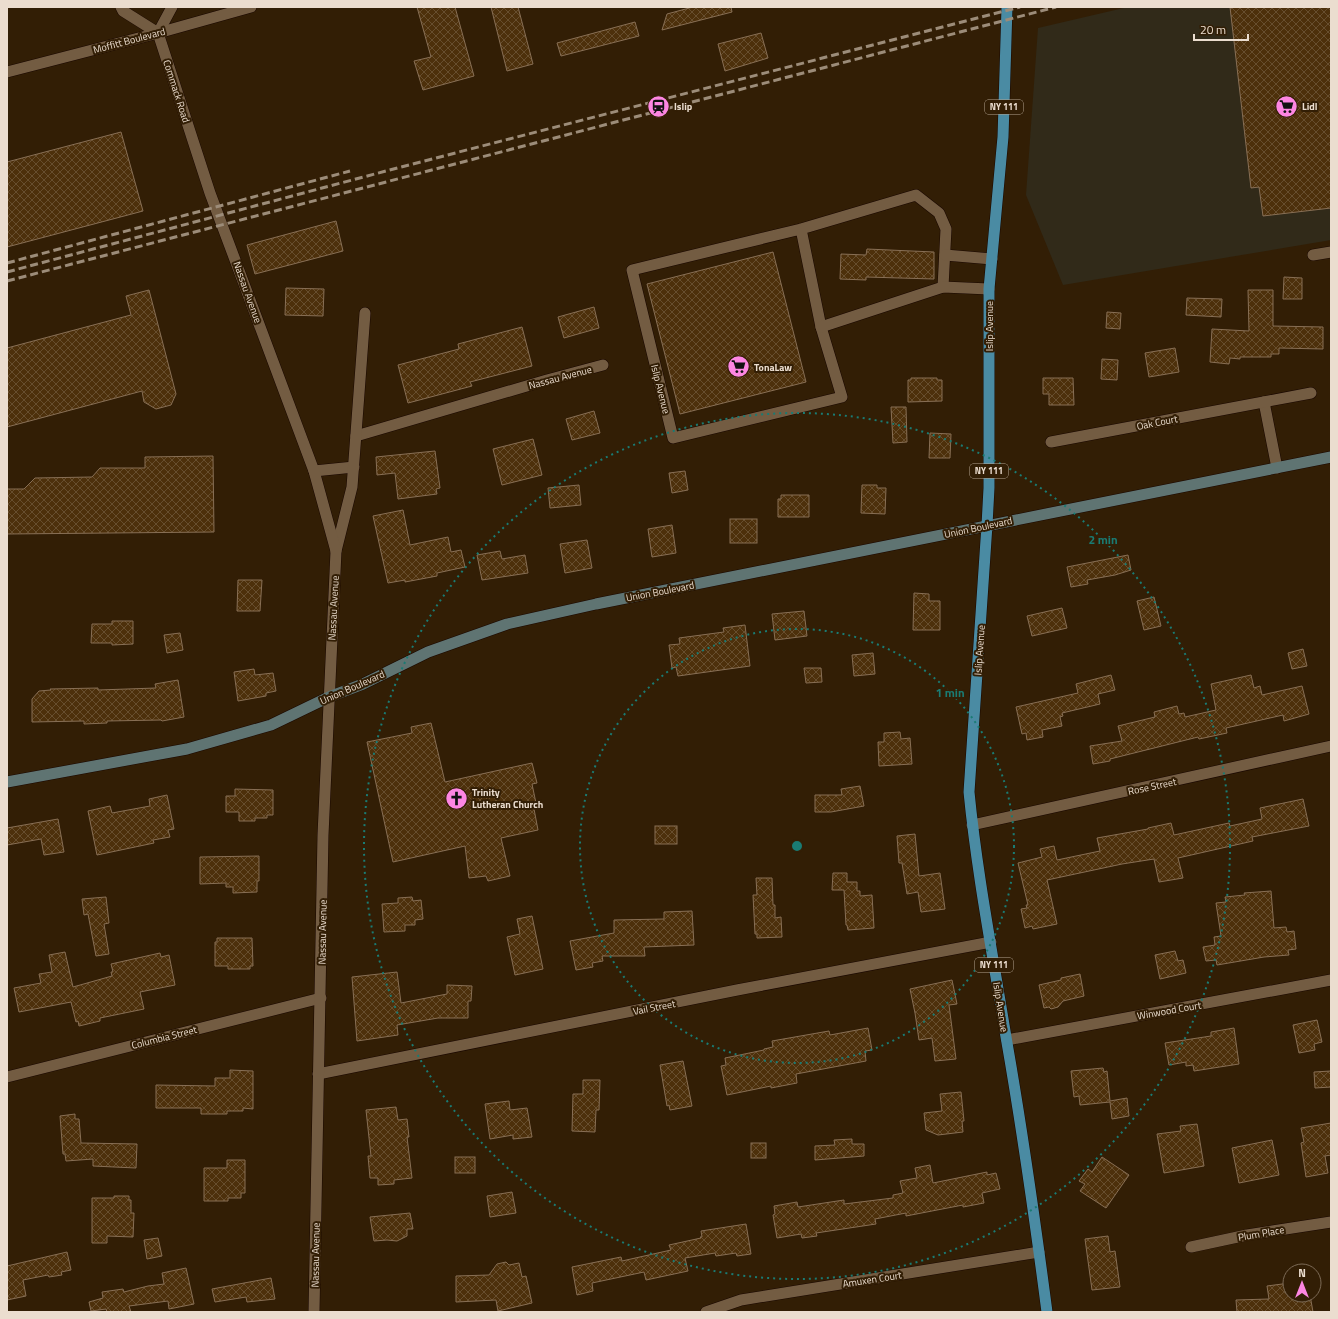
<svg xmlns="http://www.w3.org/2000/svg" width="1338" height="1319" viewBox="0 0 1338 1319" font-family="'Titillium Web',sans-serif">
<defs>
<pattern id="building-cross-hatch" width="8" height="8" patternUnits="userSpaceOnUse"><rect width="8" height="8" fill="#4d300b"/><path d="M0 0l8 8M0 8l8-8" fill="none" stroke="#674e2e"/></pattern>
</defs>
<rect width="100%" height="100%" fill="#321e05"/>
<polygon fill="#312a19" points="1128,7 1331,7 1331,240 1063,285 1026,195 1038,28"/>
<g fill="url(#building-cross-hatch)" stroke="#886f55">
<polygon points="417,7 455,7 474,76 423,90 414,61 431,57"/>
<polygon points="491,7 518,7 533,64 507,71"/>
<polygon points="693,7 731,7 732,12 662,30 667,14"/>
<polygon points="1230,7 1331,7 1331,208 1263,216 1259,187 1251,188"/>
<polygon points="635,22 639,36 561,56 557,43"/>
<polygon points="761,33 768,58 725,71 718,44"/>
<polygon points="121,132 143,211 7,247 7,162"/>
<polygon points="336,221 343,251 255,274 247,245"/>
<polygon points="867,249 934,252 934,279 866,277 866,280 840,279 841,254 866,255"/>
<polygon points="773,252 806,382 680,414 647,284"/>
<polygon points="1284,277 1302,278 1302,299 1283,299"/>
<polygon points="286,288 324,289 323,316 285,315"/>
<polygon points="149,290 176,394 171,405 156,409 144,402 142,391 7,427 7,348 131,315 126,296"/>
<polygon points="1248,290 1273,290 1273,326 1323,327 1323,349 1279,348 1279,354 1271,354 1271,357 1240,357 1240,359 1230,358 1229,364 1210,362 1212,329 1249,331"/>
<polygon points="1187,298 1222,299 1221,317 1186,315"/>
<polygon points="594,307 599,328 564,338 558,317"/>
<polygon points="1107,312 1121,313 1120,329 1106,328"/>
<polygon points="522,327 532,366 470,382 472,386 408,403 398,365 459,349 458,344"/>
<polygon points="1175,348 1179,372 1149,377 1145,353"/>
<polygon points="1102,359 1118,360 1117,380 1101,379"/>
<polygon points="911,378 937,378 937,380 942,380 942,401 908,402 908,380 911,380"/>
<polygon points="1043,378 1073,378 1074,405 1049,405 1049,394 1043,394"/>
<polygon points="891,407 906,407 907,442 893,443"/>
<polygon points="594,411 600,433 572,440 566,419"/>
<polygon points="930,433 951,434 950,458 929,458"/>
<polygon points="533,439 542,475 502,485 493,449"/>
<polygon points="435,451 440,488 436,489 437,494 398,499 395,473 377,475 376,457"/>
<polygon points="213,456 214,532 7,534 7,489 24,489 35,478 92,477 100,468 145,468 145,457"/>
<polygon points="685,471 688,490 672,493 669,473"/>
<polygon points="579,485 581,505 550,508 548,488"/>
<polygon points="862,485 877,485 877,488 886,488 885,514 861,513"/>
<polygon points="781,495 809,495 809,517 778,517 778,499 781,499"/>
<polygon points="403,510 410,545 448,537 451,552 461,550 465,567 437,573 437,576 405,582 405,580 388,583 373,516"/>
<rect x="730" y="519" width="27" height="24"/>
<polygon points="672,525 676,553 652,557 648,529"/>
<polygon points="587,540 592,568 565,573 560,544"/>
<polygon points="500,551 502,559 525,555 528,573 482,580 477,555"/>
<polygon points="1128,555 1131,570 1115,575 1087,580 1088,584 1071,587 1067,567"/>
<polygon points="238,580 262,580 260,611 237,611"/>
<polygon points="914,593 929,594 929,601 940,601 940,630 913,630"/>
<polygon points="1154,597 1161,626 1144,630 1137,601"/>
<polygon points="1062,608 1067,628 1032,636 1027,616"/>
<polygon points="804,611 807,636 775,640 772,614"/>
<polygon points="112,621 133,621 133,644 112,645 112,643 91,643 92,624 112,624"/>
<polygon points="745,625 750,666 678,676 676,667 672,668 669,645 680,644 679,638 724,632 723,628"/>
<polygon points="180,633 183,650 167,653 164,635"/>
<polygon points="1303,649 1307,666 1292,669 1288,653"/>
<polygon points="873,653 875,674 854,676 852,655"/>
<polygon points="804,668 821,668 822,682 806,683"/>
<polygon points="254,669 255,675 273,673 276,691 266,693 266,696 238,701 234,672"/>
<polygon points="1111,675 1115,690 1098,694 1100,704 1062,713 1063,716 1060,717 1062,726 1042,730 1043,737 1027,740 1026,733 1022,734 1016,707 1078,693 1076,684"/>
<polygon points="1251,675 1254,688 1260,686 1262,695 1302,686 1309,714 1284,721 1283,715 1226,728 1227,733 1199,739 1198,737 1110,759 1110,761 1093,764 1090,746 1122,741 1118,726 1155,717 1154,712 1177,706 1179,714 1184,713 1185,717 1216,710 1211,684"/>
<polygon points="178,680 184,717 162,721 161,720 107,721 107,723 84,724 84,721 32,722 32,699 39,691 51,690 50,689 98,688 98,690 156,688 155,684"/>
<polygon points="431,723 445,782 532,763 537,783 532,784 537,808 534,809 538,830 501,838 510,876 488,881 486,876 469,878 465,846 393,862 367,742 412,733 411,727"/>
<polygon points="900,732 901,739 910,738 912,764 879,766 878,742 884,742 884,733"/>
<polygon points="860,786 864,806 831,812 815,812 815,795 842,795 841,789"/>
<polygon points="235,789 273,790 273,815 267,815 267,818 255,818 255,821 239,821 239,812 226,812 226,796 235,796"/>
<polygon points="167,795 174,829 168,830 170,837 153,840 154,843 97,855 88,811 110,806 112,813 150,806 149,799"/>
<polygon points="1303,799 1309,826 1252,837 1253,841 1178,858 1183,878 1159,882 1154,859 1122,864 1047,880 1057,924 1033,929 1032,926 1025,928 1021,909 1027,908 1026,905 1028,905 1018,863 1042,857 1040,849 1054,846 1057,860 1100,851 1097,838 1148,829 1148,828 1171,823 1174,835 1229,823 1230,826 1262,819 1260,808"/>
<polygon points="58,819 64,852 44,855 41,839 7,845 7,828"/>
<rect x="655" y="826" width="22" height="18"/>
<polygon points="915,834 919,876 940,873 945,909 921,912 918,892 907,894 902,863 899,863 897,836"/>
<polygon points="259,856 259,881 257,881 257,892 233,893 233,887 226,887 226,883 200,884 200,857"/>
<polygon points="833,873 847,873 847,882 857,882 857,891 860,891 860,896 872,895 874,928 848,930 847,925 846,925 844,890 832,890"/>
<polygon points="756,878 772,878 773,905 775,905 775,918 781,917 782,937 757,938 757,934 755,934 753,895 757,895"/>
<polygon points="1271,891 1274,928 1286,927 1287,932 1294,931 1296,949 1288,950 1289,955 1264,957 1217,965 1216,960 1206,961 1203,947 1215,945 1214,937 1221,936 1216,903 1226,902 1225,897 1245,895 1244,893"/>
<polygon points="106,897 109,923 104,924 109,954 96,956 88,914 84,915 82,899"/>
<polygon points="412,897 413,901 421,900 423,919 415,920 415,925 405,925 405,931 384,932 382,904 398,903 398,898"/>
<polygon points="692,911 694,945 644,947 645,956 602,956 603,961 592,963 593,967 576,970 570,941 614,933 614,920 664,919 664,912"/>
<polygon points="532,916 543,969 515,975 507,937 520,934 517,919"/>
<polygon points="217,938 252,938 253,966 250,966 250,969 228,969 228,966 215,966 215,942 217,942"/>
<polygon points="1175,951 1178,961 1183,960 1186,973 1160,979 1155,955"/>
<polygon points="65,952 73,987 112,976 111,972 113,972 111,964 160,953 161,957 169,955 175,985 140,992 144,1009 100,1018 100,1021 79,1026 78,1021 76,1022 71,1002 19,1012 14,988 41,983 39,974 52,972 49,955"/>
<polygon points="397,972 401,1003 447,994 447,985 472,986 471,1001 468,1001 468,1018 438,1018 397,1025 398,1035 357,1041 352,977"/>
<polygon points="1080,974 1084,996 1063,1001 1058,1007 1051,1009 1049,1007 1044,1008 1039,985 1061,980 1061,978"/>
<polygon points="952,980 957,1004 949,1005 956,1059 935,1061 932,1038 919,1040 915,1013 910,989"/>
<polygon points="1317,1020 1322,1042 1314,1044 1315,1050 1299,1053 1293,1025"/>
<polygon points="868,1028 872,1050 865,1051 866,1061 796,1074 797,1083 771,1088 771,1086 727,1095 721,1066 726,1065 725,1058 764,1050 764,1049 773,1047 772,1041 829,1031 830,1035"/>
<polygon points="1234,1028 1239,1064 1194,1071 1193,1065 1186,1066 1186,1062 1169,1065 1165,1043 1211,1036 1211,1032"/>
<polygon points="683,1061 692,1106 670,1110 669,1105 667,1106 660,1065"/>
<polygon points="1103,1068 1104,1072 1107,1071 1110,1101 1127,1098 1129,1116 1112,1119 1110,1102 1080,1105 1079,1096 1074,1097 1071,1071"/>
<polygon points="230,1070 253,1071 253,1109 243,1108 243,1111 227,1111 227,1114 201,1114 201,1108 156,1108 156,1085 215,1086 215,1078 230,1078"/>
<polygon points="1331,1071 1331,1087 1315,1088 1314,1072"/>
<polygon points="583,1080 600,1080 599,1110 596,1110 595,1132 572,1131 573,1094 583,1094"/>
<polygon points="961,1092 964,1121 962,1121 963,1132 938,1135 926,1130 924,1113 942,1111 940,1094"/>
<polygon points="509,1101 510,1110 527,1108 532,1137 513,1139 513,1135 490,1139 485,1104"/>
<polygon points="396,1107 398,1120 407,1119 409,1137 407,1137 412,1178 394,1180 394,1184 378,1185 378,1178 370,1178 368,1156 371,1156 366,1110"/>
<polygon points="75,1114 75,1119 79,1119 81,1143 137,1144 136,1168 93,1166 93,1159 66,1161 65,1154 63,1154 60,1116"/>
<polygon points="1331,1123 1331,1155 1325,1156 1328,1173 1306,1177 1301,1143 1304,1142 1301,1128"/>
<polygon points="1197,1124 1204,1166 1164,1173 1157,1134 1181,1131 1180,1126"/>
<polygon points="852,1139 852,1144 864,1144 864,1156 815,1160 815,1146 835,1145 834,1140"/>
<polygon points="1272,1140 1279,1175 1239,1183 1232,1148"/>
<rect x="751" y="1143" width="15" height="15"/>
<rect x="455" y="1157" width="20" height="16"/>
<polygon points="1102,1157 1129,1175 1106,1208 1080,1191 1085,1184 1079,1181 1088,1169 1092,1172"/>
<polygon points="227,1160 245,1160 245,1193 241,1193 241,1198 228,1198 228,1201 204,1201 204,1168 227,1168"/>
<polygon points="930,1165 933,1183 987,1172 987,1175 996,1173 1000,1189 982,1193 984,1203 963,1207 963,1205 906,1216 906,1213 875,1219 876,1224 816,1233 817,1236 802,1238 801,1234 777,1238 773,1215 775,1214 774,1206 797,1202 798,1207 844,1200 844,1204 893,1198 893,1195 903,1193 900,1181 917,1178 915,1168"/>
<polygon points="512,1192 516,1213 490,1217 487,1196"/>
<polygon points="114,1196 129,1196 129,1200 131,1200 131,1213 134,1213 133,1237 107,1236 107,1243 92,1243 92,1198 114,1198"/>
<polygon points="410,1213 413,1229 407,1229 407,1236 397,1241 387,1240 374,1241 370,1217"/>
<polygon points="746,1224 751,1254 737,1256 736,1253 716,1256 715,1253 685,1258 688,1271 646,1280 644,1272 592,1283 593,1291 577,1295 572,1267 621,1257 622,1261 671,1250 669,1245 701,1238 700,1237 702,1237 701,1231"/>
<polygon points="1108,1236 1110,1252 1115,1251 1120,1287 1092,1290 1085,1239"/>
<polygon points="158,1238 162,1256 147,1259 144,1240"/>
<polygon points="67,1252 71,1270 61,1272 62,1275 49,1277 48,1275 23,1280 26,1296 7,1300 7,1266"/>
<polygon points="506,1262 509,1265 519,1263 522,1277 526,1276 532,1303 498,1311 496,1300 456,1302 456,1276 489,1275 497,1264"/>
<polygon points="186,1268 194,1304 169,1309 168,1301 129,1306 131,1312 107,1312 106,1309 91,1311 89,1302 103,1298 102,1292 123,1289 124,1292 148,1286 164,1284 162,1273"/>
<polygon points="271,1278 275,1299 247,1302 246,1297 215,1302 212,1289"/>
<polygon points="1290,1283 1290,1295 1310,1295 1313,1312 1237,1312 1236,1300 1269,1299 1267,1286"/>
</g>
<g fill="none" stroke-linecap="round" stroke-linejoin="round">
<defs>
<g id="minor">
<polyline points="158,33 172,7"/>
<polyline points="7,72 158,33 251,7"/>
<polyline points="801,229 821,327 842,397 673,438 632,270 801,229 916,195 939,213 946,229 943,287"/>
<polyline points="945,255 992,259"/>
<polyline points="1313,255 1331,252"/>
<polyline points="821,327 943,287 989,289"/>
<polyline points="1264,402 1277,468"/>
<polyline points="356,436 547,380 603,365"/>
<polyline points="1051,442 1311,393"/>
<polyline points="314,471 354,467"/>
<polyline points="336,551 352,487 365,313"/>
<polyline points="972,825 1331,746"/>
<polyline points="1007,1040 1331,980"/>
<polyline points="318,1074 737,990 991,942"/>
<polyline points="7,1077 321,998"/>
<polyline points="1191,1247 1247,1235 1331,1222"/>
<polyline points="706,1312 741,1300 1039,1252"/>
</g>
<polyline id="tertiary" points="121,7 123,11 158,33 210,193 314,471 336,551 323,835 314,1312"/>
<polyline id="secondary" points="7,782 187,749 271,725 329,697 363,684 428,652 507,624 596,604 1331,457"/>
<path id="primary" d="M1007,7L1003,137L989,289V488L987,525L969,792C977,874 993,956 1006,1037C1022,1128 1035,1220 1047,1312"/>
</defs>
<use href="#minor" stroke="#190700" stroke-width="12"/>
<use href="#tertiary" stroke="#190700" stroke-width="12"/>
<use href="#secondary" stroke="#190700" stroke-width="12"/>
<use href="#primary" stroke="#190700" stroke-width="12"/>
<use href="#minor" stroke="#735c42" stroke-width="11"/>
<use href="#tertiary" stroke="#735c42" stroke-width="11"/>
<use href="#secondary" stroke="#5f7472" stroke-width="11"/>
<use href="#primary" stroke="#4a8ba3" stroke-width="11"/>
<g stroke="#9c8c79" stroke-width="3" stroke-dasharray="8 4" stroke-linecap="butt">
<polyline points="7,263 350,171"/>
<polyline points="7,272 401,167 1020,7"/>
<polyline points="7,281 1056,7"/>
</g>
</g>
<g fill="none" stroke="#1a7b73" stroke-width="2" stroke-dasharray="2 4">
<circle cx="797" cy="846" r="217"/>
<circle cx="797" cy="846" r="433"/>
</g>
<defs>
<symbol id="station-disc" viewBox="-11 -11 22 22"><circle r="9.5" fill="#fd86e2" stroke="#321e05"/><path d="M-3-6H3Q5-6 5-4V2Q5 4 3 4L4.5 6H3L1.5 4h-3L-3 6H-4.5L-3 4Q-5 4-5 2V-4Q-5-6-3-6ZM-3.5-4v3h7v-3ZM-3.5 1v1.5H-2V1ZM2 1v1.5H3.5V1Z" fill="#111"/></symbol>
<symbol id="supermarket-disc" viewBox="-11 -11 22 22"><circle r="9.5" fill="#fd86e2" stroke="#321e05"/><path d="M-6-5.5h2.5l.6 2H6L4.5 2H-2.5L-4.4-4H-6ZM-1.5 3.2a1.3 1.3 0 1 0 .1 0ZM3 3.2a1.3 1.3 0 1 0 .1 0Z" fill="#111"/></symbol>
<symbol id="church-disc" viewBox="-11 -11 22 22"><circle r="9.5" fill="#fd86e2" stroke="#321e05"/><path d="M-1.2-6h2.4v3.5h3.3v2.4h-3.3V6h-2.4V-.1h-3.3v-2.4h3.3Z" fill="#111"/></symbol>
</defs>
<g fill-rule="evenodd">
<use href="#station-disc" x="646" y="94" width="25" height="25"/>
<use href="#supermarket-disc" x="1274" y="94" width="25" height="25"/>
<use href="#supermarket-disc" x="726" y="354" width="25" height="25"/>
<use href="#church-disc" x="444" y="786" width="25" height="25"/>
</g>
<g text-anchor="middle" stroke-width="4" stroke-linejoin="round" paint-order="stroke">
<g fill="#321e05" stroke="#b4a492" stroke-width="1">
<rect x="985" y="100" width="38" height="14" rx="3"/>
<rect x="970" y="464" width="38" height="14" rx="3"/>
<rect x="975" y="958" width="38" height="14" rx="3"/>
</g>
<g font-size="9" font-weight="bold" fill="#ebddcf">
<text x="1004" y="110">NY 111</text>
<text x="989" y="474">NY 111</text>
<text x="994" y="968">NY 111</text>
</g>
<g font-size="10" fill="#ebddcf" stroke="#321e05">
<text transform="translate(129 40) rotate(-15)" y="4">Moffitt Boulevard</text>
<text transform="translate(177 91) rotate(72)" y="4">Commack Road</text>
<text transform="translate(248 292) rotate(70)" y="4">Nassau Avenue</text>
<text transform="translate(989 326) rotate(-90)" y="4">Islip Avenue</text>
<text transform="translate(560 377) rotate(-15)" y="4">Nassau Avenue</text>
<text transform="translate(661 389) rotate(76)" y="4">Islip Avenue</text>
<text transform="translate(1157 422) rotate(-11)" y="4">Oak Court</text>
<text transform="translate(978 527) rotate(-12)" y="4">Union Boulevard</text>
<text transform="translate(660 591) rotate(-11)" y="4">Union Boulevard</text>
<text transform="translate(333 608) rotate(-87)" y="4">Nassau Avenue</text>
<text transform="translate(979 650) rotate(-86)" y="4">Islip Avenue</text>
<text transform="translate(352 687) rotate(-24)" y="4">Union Boulevard</text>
<text transform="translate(1152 786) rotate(-12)" y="4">Rose Street</text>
<text transform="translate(322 932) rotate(-89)" y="4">Nassau Avenue</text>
<text transform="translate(654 1007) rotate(-11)" y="4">Vail Street</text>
<text transform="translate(1001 1007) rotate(81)" y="4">Islip Avenue</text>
<text transform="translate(1169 1010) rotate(-10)" y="4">Winwood Court</text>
<text transform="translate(164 1037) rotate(-14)" y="4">Columbia Street</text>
<text transform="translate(1261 1233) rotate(-10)" y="4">Plum Place</text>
<text transform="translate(315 1255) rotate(-89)" y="4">Nassau Avenue</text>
<text transform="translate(872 1279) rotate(-9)" y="4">Amuxen Court</text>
</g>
<g font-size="10" font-weight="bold" fill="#ebddcf" stroke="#321e05" text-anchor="start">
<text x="674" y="110">Islip</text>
<text x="1302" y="110">Lidl</text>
<text x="754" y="371">TonaLaw</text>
<text x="472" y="796">Trinity<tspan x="472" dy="12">Lutheran Church</tspan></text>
</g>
</g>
<circle cx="797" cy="846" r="6" fill="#1a7b73" stroke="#321e05" stroke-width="2"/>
<g font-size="12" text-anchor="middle" font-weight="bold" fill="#1a7b73" stroke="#321e05" stroke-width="4" stroke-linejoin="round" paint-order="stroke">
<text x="1103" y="544">2 min</text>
<text x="950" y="697">1 min</text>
</g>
<rect width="1338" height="1319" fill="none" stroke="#ebddcf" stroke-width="16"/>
<g transform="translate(1302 1283)"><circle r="19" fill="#321e05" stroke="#7c6a56"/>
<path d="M0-3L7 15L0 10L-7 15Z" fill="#fd86e2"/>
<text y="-6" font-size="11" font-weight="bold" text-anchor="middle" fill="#ebddcf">N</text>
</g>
<path d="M1194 34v6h54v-6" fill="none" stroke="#ebddcf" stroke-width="2"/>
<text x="1200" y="34" font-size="12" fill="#ebddcf" stroke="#321e05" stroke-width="3" paint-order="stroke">20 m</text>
</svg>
